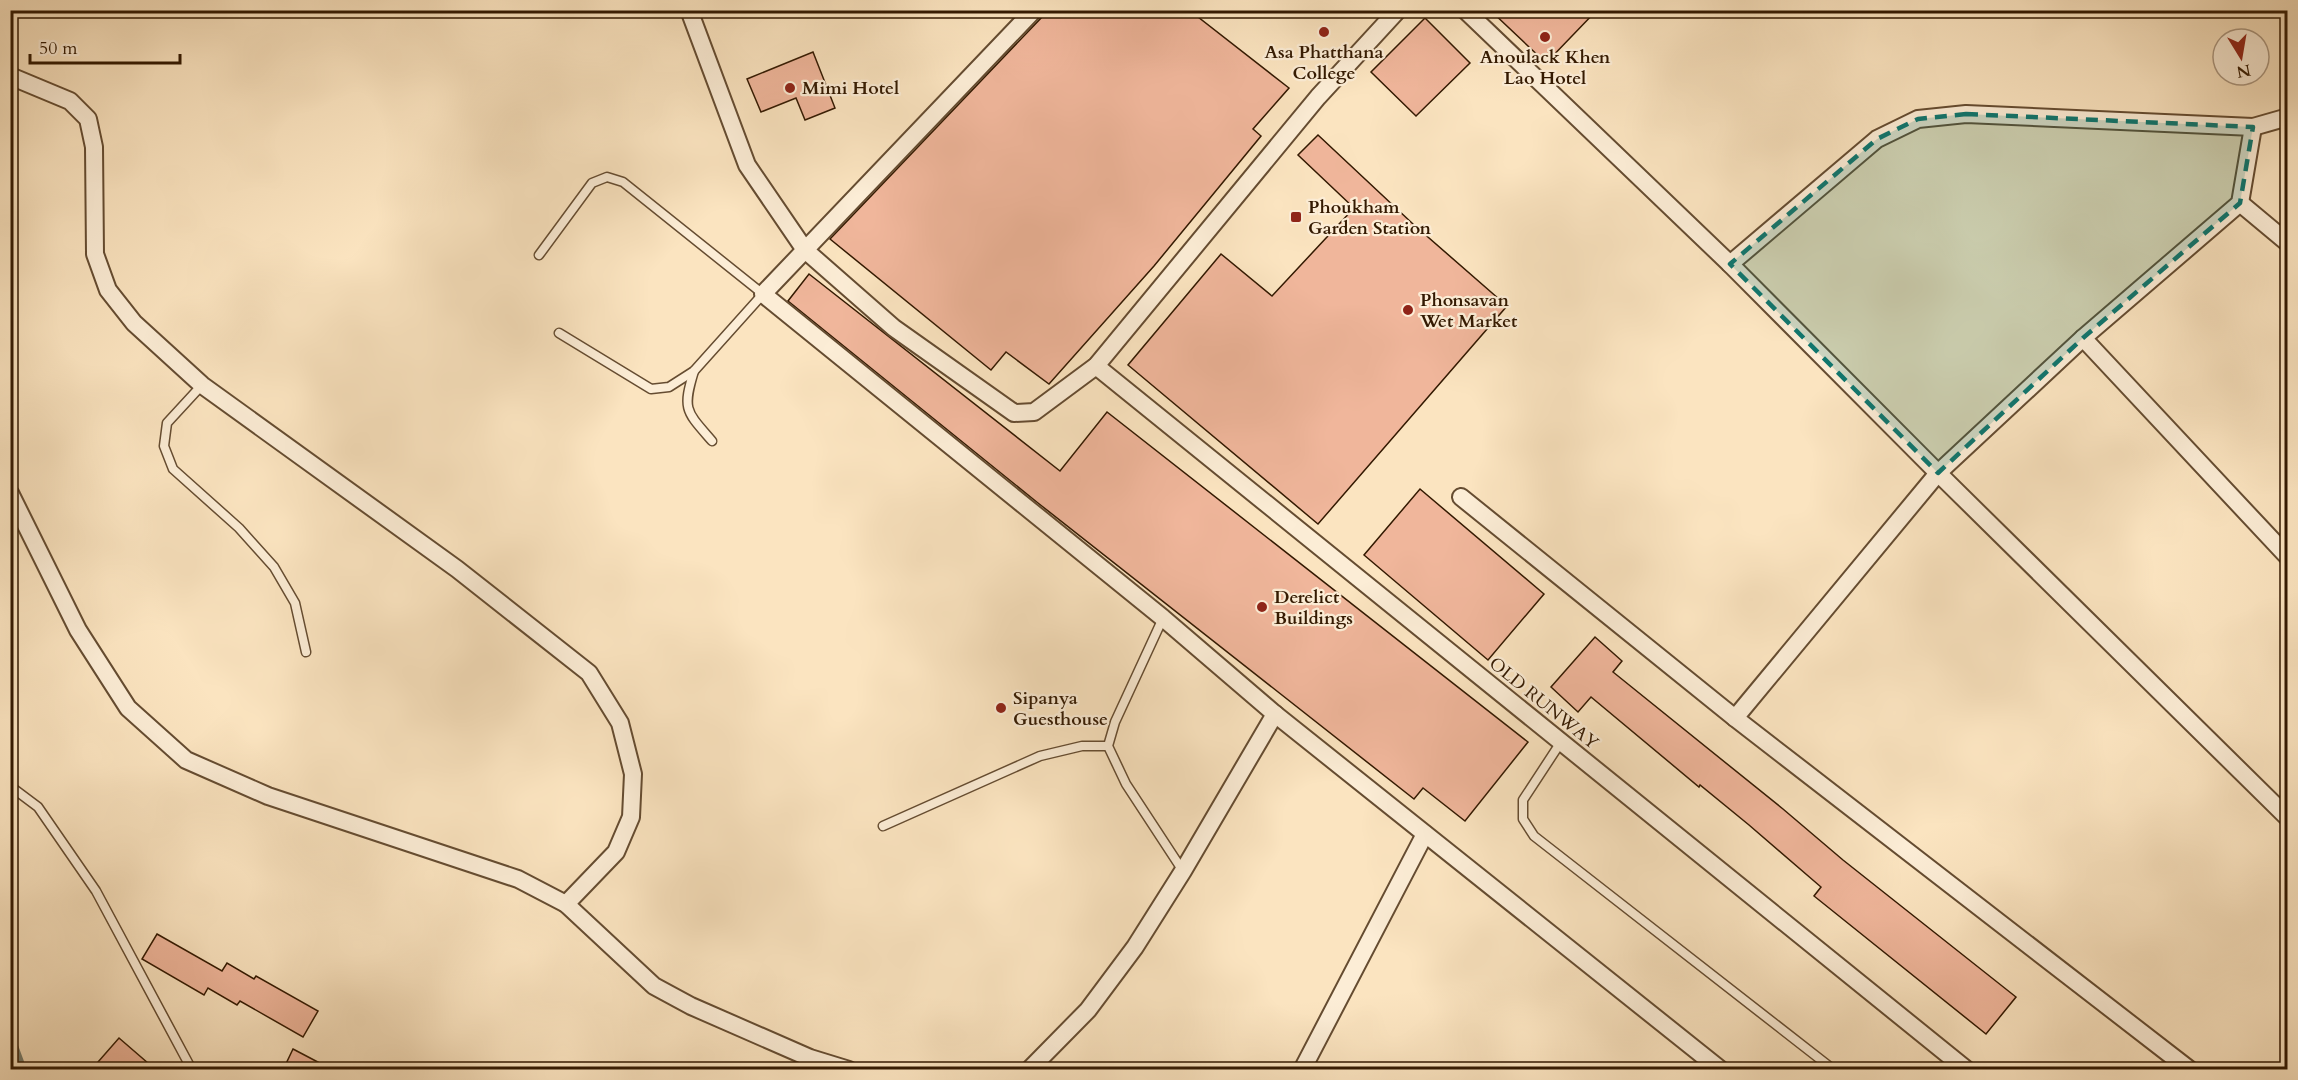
<svg xmlns="http://www.w3.org/2000/svg" width="2298" height="1080" viewBox="0 0 2298 1080" font-family="Cardo,serif">
<rect width="100%" height="100%" fill="#fbe4c0"/>
<filter id="stains"><feTurbulence type="fractalNoise" baseFrequency=".00333" numOctaves="4"/><feColorMatrix values="0 0 0 0 .2 0 0 0 0 .09 0 0 0 0 .02 0 0 0 .5 -.17"/></filter>
<radialGradient id="worn" r=".72"><stop offset=".6" stop-color="#630" stop-opacity="0"/><stop offset="1" stop-color="#630" stop-opacity=".3"/></radialGradient>
<g fill="none" stroke-linecap="round" stroke-linejoin="round">
<polyline stroke="#747c6e" stroke-width="6" points="10,1032 24,1070"/>
</g>
<g fill="#f0b69b" stroke="#331901" stroke-width="1.5">
<polygon points="1045,10 1189,10 1289,88 1253,129 1261,136 1154,266 1049,384 1006,352 991,370 830,239 1042,17"/>
<polygon points="1490,10 1597,10 1546,63"/>
<polygon points="1425,18 1470,63 1416,116 1371,72"/>
<polygon points="813,52 835,108 805,120 796,98 761,112 747,79"/>
<polygon points="1318,135 1413,224 1507,306 1318,524 1128,365 1221,254 1272,296 1354,208 1298,155"/>
<polygon points="809,274 1060,471 1107,412 1528,742 1465,821 1423,788 1414,799 1038,503 788,301"/>
<polygon points="1420,489 1544,594 1488,660 1364,555"/>
<polygon points="1595,637 1622,661 1613,672 1783,809 1843,860 2016,997 1986,1034 1814,896 1821,887 1749,825 1700,785 1699,787 1591,697 1578,712 1551,687"/>
<polygon points="157,934 222,971 227,963 254,979 256,976 318,1011 303,1037 240,1001 237,1005 208,988 204,995 142,959"/>
<polygon points="119,1038 156,1070 91,1070"/>
<polygon points="293,1049 333,1070 283,1070"/>
</g>
<g fill="none" stroke-linecap="round" stroke-linejoin="round">
<defs>
<g id="lane">
<polyline points="539,255 592,183 607,177 623,182 763,294 694,371 669,387 651,389 559,333"/>
<path d="M694,371C682,410 686,411 712,441"/>
<polyline points="202,385 167,423 164,446 173,469 239,528 274,567 295,603 306,652"/>
<polyline points="1163,618 1115,722 1108,746 1126,784 1183,871"/>
<polyline points="1561,742 1523,800 1523,819 1534,836 1834,1070"/>
<polyline points="10,786 38,807 96,891 192,1070"/>
<polyline points="883,826 1040,756 1082,746 1108,746"/>
</g>
<g id="street">
<polyline points="689,10 747,165 805,250 894,328 1014,413 1034,412 1096,366 1318,97 1398,10"/>
<polyline points="1034,10 763,294 1163,618 1275,714 1721,1070"/>
<polyline points="1465,10 1730,264 1938,473 2288,818"/>
<polyline points="10,76 70,101 88,119 94,147 95,254 108,290 134,323 202,385 457,569 589,673 620,723 633,774 631,817 616,852 566,904"/>
<polyline points="2240,203 2288,243"/>
<polyline points="1730,264 1877,139 1918,119 1966,114 2253,127 2288,117"/>
<polyline points="2083,338 2288,557"/>
<polyline points="1096,366 1967,1070"/>
<polyline points="10,493 78,630 128,708 186,760 268,796 518,879 566,904 654,986 691,1006 810,1058 849,1070"/>
<polyline points="1461,497 1735,718 2190,1070"/>
<polyline points="1735,718 1938,473 2083,338 2240,203 2253,127"/>
<polyline points="1029,1070 1088,1010 1135,947 1183,871 1275,714"/>
<polyline points="1302,1070 1425,834"/>
</g>
</defs>
<use href="#lane" stroke="#654c31" stroke-width="11"/>
<use href="#street" stroke="#654c31" stroke-width="20"/>
<use href="#lane" stroke="#fcedd6" stroke-width="8"/>
<use href="#street" stroke="#fcedd6" stroke-width="16"/>
</g>
<path fill="#0f766e" fill-opacity="0.2" stroke="#0f766e" stroke-width="4.5" stroke-dasharray="12 8" stroke-linejoin="round" d="M1966,114L2253,127L2240,203L2083,338L1938,473L1730,264L1877,139L1918,119Z"/>
<g fill="#8f2418" stroke="#fcedd6" stroke-width="2">
<circle cx="1324" cy="32" r="6"/>
<circle cx="1545" cy="37" r="6"/>
<circle cx="790" cy="88" r="6"/>
<rect x="1290" y="211" width="12" height="12" rx="3"/>
<circle cx="1408" cy="310" r="6"/>
<circle cx="1262" cy="607" r="6"/>
<circle cx="1001" cy="708" r="6"/>
</g>
<g text-anchor="middle" stroke-width="4.5" stroke-linejoin="round" paint-order="stroke">
<g font-size="18" font-weight="bold" fill="#331901" stroke="#fcedd6" text-anchor="start">
<text x="1324" y="58" text-anchor="middle">Asa Phatthana<tspan x="1324" dy="21">College</tspan></text>
<text x="1545" y="63" text-anchor="middle">Anoulack Khen<tspan x="1545" dy="21">Lao Hotel</tspan></text>
<text x="802" y="94">Mimi Hotel</text>
<text x="1308" y="213">Phoukham<tspan x="1308" dy="21">Garden Station</tspan></text>
<text x="1420" y="306">Phonsavan<tspan x="1420" dy="21">Wet Market</tspan></text>
<text x="1274" y="603">Derelict<tspan x="1274" dy="21">Buildings</tspan></text>
<text x="1013" y="704">Sipanya<tspan x="1013" dy="21">Guesthouse</tspan></text>
</g>
<g font-size="18" fill="#331901" stroke="#fcedd6">
<text transform="translate(1544 703) rotate(39)" y="6">OLD RUNWAY</text>
</g>
</g>
<rect width="2298" height="1080" fill="none" stroke="#fbe4c0" stroke-width="36"/>
<rect x="12" y="12" width="2274" height="1056" fill="none" stroke="#331901" stroke-width="3"/>
<rect x="18" y="18" width="2262" height="1044" fill="none" stroke="#331901" stroke-width="1.5"/>
<g transform="translate(2241 57) rotate(169)"><circle r="28" fill="#fcedd6" stroke="#ac9881" stroke-width="1.5"/>
<path d="M0-4.5L10 22L0 15L-10 22Z" fill="#8f2418"/>
<text y="-9" font-size="16" font-weight="bold" text-anchor="middle" fill="#331901">N</text>
</g>
<path d="M30 54v9h150v-9" fill="none" stroke="#331901" stroke-width="3"/>
<text x="39" y="54" font-size="18" fill="#331901" stroke="#fcedd6" stroke-width="4.5" paint-order="stroke">50 m</text>
<rect width="100%" height="100%" filter="url(#stains)"/>
<rect width="100%" height="100%" fill="url(#worn)"/>
</svg>
